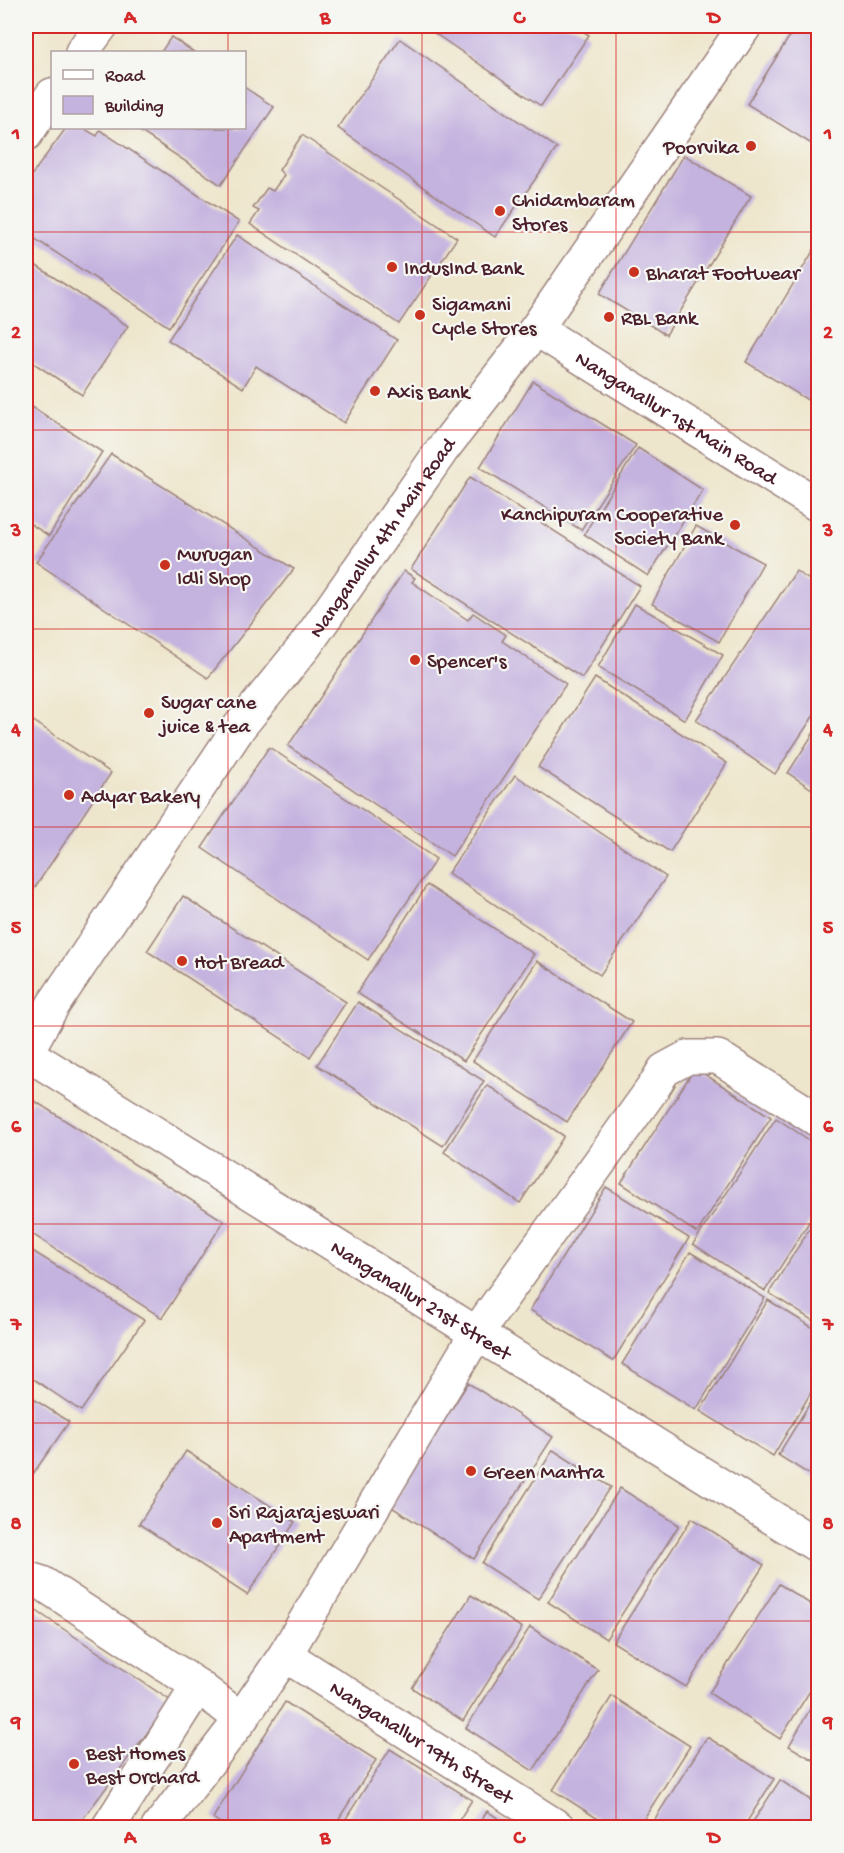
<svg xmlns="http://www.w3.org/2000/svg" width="844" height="1853" viewBox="0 0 844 1853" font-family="'Gochi Hand',sans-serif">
<rect width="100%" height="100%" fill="#f6f6f2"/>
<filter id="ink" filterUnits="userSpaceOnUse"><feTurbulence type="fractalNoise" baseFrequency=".0167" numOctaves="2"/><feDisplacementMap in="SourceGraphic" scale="12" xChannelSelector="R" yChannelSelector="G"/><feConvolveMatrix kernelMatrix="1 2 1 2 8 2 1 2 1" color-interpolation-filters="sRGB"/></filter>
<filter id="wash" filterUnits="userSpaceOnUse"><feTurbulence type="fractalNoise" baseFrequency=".008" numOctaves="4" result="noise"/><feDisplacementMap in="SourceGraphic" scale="24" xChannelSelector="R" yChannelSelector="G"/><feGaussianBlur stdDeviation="1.35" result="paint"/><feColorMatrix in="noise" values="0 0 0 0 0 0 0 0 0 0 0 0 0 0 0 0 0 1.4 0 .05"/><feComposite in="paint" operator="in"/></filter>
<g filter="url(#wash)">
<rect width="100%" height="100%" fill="#eee6cc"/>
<g id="blocks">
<g fill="#c4b2df">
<polygon points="424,26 575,26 589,35 541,106"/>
<polygon points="796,26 818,26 818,148 747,104"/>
<polygon points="171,37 194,52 161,52"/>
<polygon points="400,39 557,148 495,237 338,128"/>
<polygon points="244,87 274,107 221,185 135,128 244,128"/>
<polygon points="66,128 83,128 97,136 100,130 239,222 169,327 26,233 26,194 33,183 28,180"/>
<polygon points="302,135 457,238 399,324 250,224 259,211 253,208 267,188 273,191 284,175 279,170"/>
<polygon points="684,155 751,196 666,335 599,294"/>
<polygon points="237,235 397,340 344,423 256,366 243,388 168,340"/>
<polygon points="818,243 818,397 814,404 746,362"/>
<polygon points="26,259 128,326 82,395 26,358"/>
<polygon points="533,381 636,445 581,530 480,467"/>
<polygon points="26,403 102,452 49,536 26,521"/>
<polygon points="638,448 703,490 648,576 584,534"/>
<polygon points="111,454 294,569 208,678 36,562"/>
<polygon points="470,477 640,586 582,678 411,569"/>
<polygon points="696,526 763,563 719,642 652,604"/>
<polygon points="404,571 415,578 412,582 468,620 473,613 506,635 502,641 566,684 452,856 288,746"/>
<polygon points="796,571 818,586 818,709 775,774 696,720"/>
<polygon points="635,604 723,655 685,720 598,667"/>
<polygon points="595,678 727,763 670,852 538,767"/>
<polygon points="26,716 111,773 26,901"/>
<polygon points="818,726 818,793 788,773"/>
<polygon points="269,747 436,859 368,960 202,848"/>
<polygon points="515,775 666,877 600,975 448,873"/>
<polygon points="427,885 534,954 464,1061 357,993"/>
<polygon points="183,896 346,1002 310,1057 147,951"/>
<polygon points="537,961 632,1022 567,1122 473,1061"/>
<polygon points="358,1002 484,1081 443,1146 317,1065"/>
<polygon points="695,1068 771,1117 697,1233 621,1183"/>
<polygon points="487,1085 564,1136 520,1203 444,1152"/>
<polygon points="33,1100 224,1221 162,1318 26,1230 26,1111"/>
<polygon points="776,1118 818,1146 818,1208 765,1291 693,1244"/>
<polygon points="606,1187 689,1238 613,1361 530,1310"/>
<polygon points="818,1215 818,1324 769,1293"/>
<polygon points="26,1247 144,1320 81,1411 26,1374"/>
<polygon points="690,1252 765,1298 696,1410 622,1364"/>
<polygon points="768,1300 818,1331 818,1381 773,1456 700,1411"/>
<polygon points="468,1383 553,1437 474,1559 390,1506"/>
<polygon points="818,1390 818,1480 778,1455"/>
<polygon points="26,1394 69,1422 26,1484"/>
<polygon points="553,1450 611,1487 538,1599 482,1563"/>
<polygon points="186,1451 295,1522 247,1595 139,1524"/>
<polygon points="620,1488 679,1525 606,1639 548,1602"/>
<polygon points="692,1518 764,1565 686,1687 613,1642"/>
<polygon points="779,1584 818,1609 818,1678 780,1739 709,1693"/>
<polygon points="471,1595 522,1628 463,1721 412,1688"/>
<polygon points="26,1604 171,1701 76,1828 26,1828"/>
<polygon points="530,1627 598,1670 533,1771 466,1728"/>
<polygon points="818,1695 818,1763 789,1746"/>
<polygon points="612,1696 690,1746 638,1828 612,1828 553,1790"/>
<polygon points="285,1702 376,1760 333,1828 227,1828 213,1818"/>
<polygon points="707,1737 774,1779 743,1828 649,1828"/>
<polygon points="390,1749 472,1800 454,1828 340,1828"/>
<polygon points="780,1780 818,1805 818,1828 749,1828"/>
<polygon points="487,1811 513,1828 476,1828"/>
</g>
</g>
</g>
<g filter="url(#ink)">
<use href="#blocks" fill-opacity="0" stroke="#9c827c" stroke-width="1.5"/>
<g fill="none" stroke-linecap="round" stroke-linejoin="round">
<defs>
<g id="minor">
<polyline points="82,52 101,26"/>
<polyline points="26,134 52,95"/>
<path id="s1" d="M536,329L818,505"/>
<path id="s2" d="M26,1053L53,1005L240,726L305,646L442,450L536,329L745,26"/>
<path id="s3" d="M26,1053L818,1546"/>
<polyline points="26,1578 42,1583 198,1686 241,1719"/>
<path id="s4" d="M285,1655L559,1828"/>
<polyline points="108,1828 198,1686"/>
<polyline points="158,1828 241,1719 285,1655 476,1334 653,1088 664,1070 688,1057 718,1057 818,1120"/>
</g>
</defs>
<use href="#minor" stroke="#9c827c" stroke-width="36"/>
<use href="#minor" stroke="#fff" stroke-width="33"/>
</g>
</g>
<path fill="none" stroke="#d62828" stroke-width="1.5" stroke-opacity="0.55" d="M228,26V52M422,26V1828M616,26V1828M228,128V1828M26,232H818M26,430H818M26,629H818M26,827H818M26,1026H818M26,1224H818M26,1423H818M26,1621H818"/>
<g fill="#c8321e" stroke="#f6f6f2" stroke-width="2">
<circle cx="751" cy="146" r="6"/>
<circle cx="500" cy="211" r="6"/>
<circle cx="392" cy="267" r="6"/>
<circle cx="634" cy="272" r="6"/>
<circle cx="420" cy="315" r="6"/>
<circle cx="609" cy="317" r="6"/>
<circle cx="375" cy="391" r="6"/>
<circle cx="735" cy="525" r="6"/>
<circle cx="165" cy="565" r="6"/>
<circle cx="415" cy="660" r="6"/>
<circle cx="149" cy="713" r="6"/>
<circle cx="69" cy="795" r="6"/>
<circle cx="182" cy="961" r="6"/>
<circle cx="471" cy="1471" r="6"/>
<circle cx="217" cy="1523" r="6"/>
<circle cx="74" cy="1764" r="6"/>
</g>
<g text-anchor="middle" stroke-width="4.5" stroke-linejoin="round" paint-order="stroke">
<g font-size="21" fill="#4a1f2b" stroke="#f6f6f2" text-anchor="start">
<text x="739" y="153" text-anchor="end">Poorvika</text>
<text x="512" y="206">Chidambaram<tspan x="512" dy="24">Stores</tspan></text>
<text x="404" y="274">IndusInd Bank</text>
<text x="646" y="279">Bharat Footwear</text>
<text x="432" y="310">Sigamani<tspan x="432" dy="24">Cycle Stores</tspan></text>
<text x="621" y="324">RBL Bank</text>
<text x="387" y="398">Axis Bank</text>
<text x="723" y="520" text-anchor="end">Kanchipuram Cooperative<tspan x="723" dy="24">Society Bank</tspan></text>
<text x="177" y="560">Murugan<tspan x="177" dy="24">Idli Shop</tspan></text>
<text x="427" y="667">Spencer's</text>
<text x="161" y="708">Sugar cane<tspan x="161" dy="24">juice &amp; tea</tspan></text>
<text x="81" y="802">Adyar Bakery</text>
<text x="194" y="968">Hot Bread</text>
<text x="483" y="1478">Green Mantra</text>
<text x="229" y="1518">Sri Rajarajeswari<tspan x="229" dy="24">Apartment</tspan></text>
<text x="86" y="1759">Best Homes<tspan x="86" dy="24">Best Orchard</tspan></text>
</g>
<g font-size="21" fill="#4a1f2b" stroke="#f6f6f2">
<text dy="7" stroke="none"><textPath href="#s1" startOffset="166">Nanganallur 1st Main Road</textPath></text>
<text dy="7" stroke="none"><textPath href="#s2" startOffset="627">Nanganallur 4th Main Road</textPath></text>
<text dy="7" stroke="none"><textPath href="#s3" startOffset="466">Nanganallur 21st Street</textPath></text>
<text dy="7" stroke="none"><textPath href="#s4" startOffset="162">Nanganallur 19th Street</textPath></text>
</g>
</g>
<rect width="844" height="1853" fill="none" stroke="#f6f6f2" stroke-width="66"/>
<rect x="51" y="51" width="195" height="78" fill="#f6f6f2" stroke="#b1a0a2" stroke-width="1.5"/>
<rect x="63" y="70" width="30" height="9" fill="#ffffff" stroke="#b1a0a2" stroke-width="1.5"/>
<text x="105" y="81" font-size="18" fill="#4a1f2b">Road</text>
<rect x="63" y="96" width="30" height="18" fill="#c4b2df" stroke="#b1a0a2" stroke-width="1.5"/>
<text x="105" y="111" font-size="18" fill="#4a1f2b">Building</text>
<rect x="33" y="33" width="778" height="1787" fill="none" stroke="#d62828" stroke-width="2"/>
<g font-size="20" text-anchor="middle" font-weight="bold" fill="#d62828">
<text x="130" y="23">A</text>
<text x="325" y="23">B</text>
<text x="519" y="23">C</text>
<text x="714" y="23">D</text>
<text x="16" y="139">1</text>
<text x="828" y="139">1</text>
<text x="16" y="338">2</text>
<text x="828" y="338">2</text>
<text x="16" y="536">3</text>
<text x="828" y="536">3</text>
<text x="16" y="735">4</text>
<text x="828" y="735">4</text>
<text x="16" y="933">5</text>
<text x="828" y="933">5</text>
<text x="16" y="1132">6</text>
<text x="828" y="1132">6</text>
<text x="16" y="1330">7</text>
<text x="828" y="1330">7</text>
<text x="16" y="1529">8</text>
<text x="828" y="1529">8</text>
<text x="16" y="1728">9</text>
<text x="828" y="1728">9</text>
<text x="130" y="1843">A</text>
<text x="325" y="1843">B</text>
<text x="519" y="1843">C</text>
<text x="714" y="1843">D</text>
</g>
</svg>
